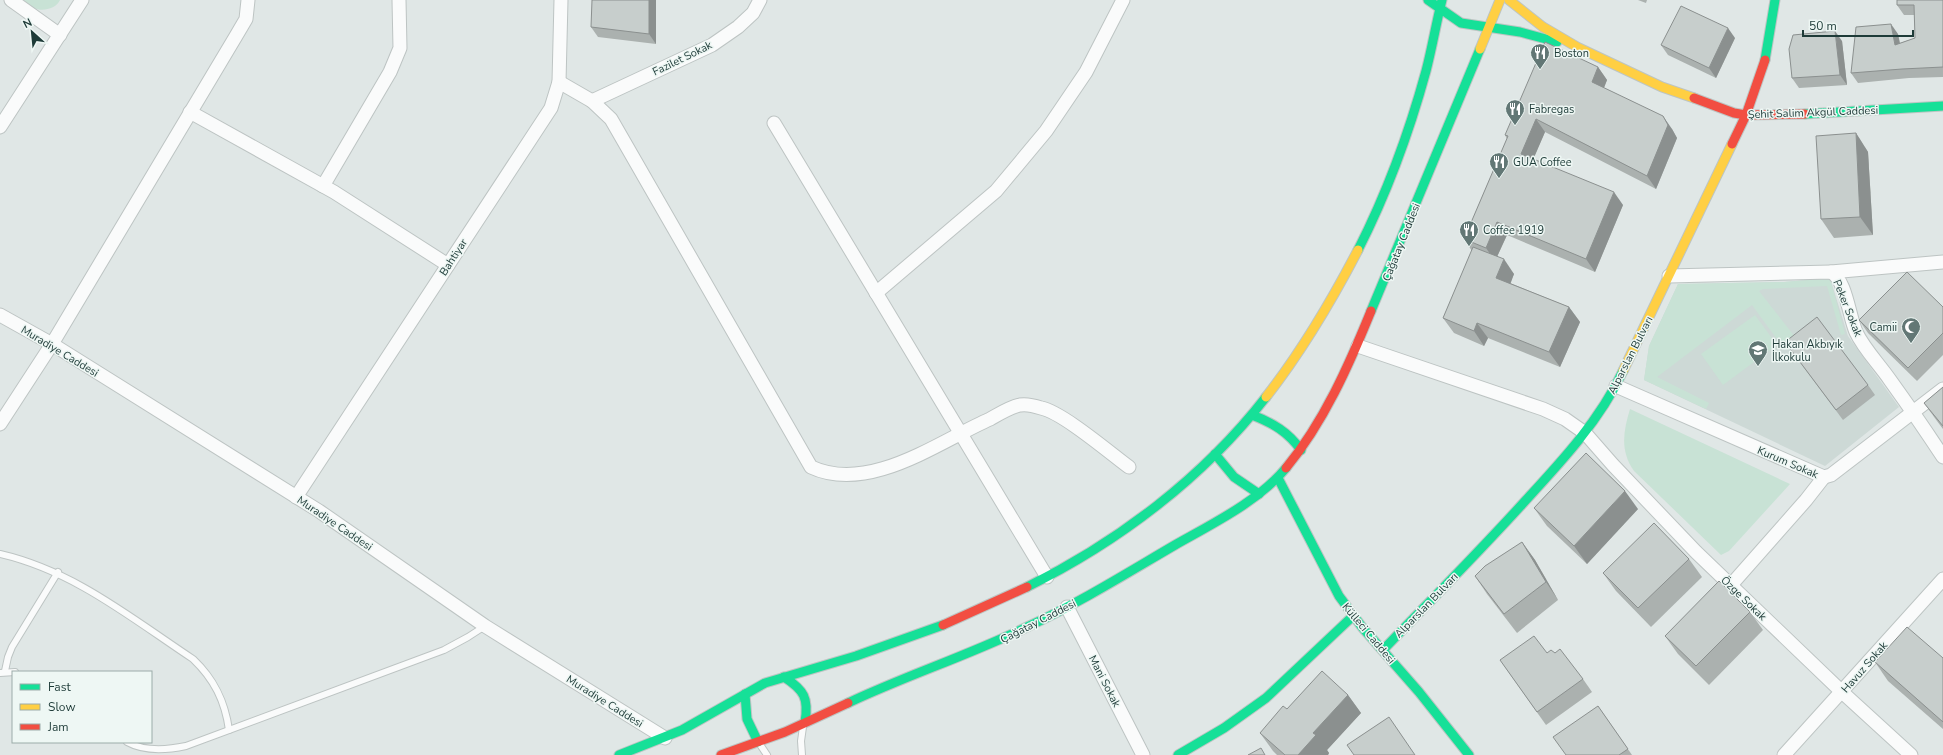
<svg xmlns="http://www.w3.org/2000/svg" width="1943" height="755" viewBox="0 0 1943 755" font-family="'Nunito Sans',sans-serif">
<rect width="100%" height="100%" fill="#e0e7e6"/>
<polygon fill="#cdd9d6" points="1830,278 1848,336 1899,407 1825,466 1644,380 1649,346 1678,284 1784,282"/>
<g fill="#c8e2d5">
<path d="M23,0H60C56,9 42,12 34,8C30,6 27,2 23,0Z"/>
<polygon points="1830,278 1845,334 1841,335 1827,286 1763,289 1759,291 1795,337 1782,346 1752,305 1657,377 1709,403 1706,409 1644,380 1649,346 1678,284 1784,282"/>
<polygon points="1755,315 1777,345 1723,385 1701,354"/>
<path d="M1630,409L1790,484L1729,551L1721,555L1634,471C1620,451 1623,432 1630,409Z"/>
</g>
<g fill="none" stroke-linecap="round" stroke-linejoin="round">
<defs>
<g id="lane">
<path d="M0,554C74,571 131,618 193,659C214,679 225,701 229,730"/>
<polyline points="5,671 8,657 12,647 58,572"/>
<polyline points="0,673 15,672"/>
<path d="M127,742C145,752 167,750 186,746L444,650L468,637L485,626"/>
<polyline points="759,743 767,755"/>
<polyline points="802,755 801,741 803,727"/>
</g>
<g id="street">
<polyline points="11,0 60,35"/>
<path d="M559,82L592,101L611,119L811,467C869,494 938,442 990,419C999,414 1010,407 1020,405C1026,404 1035,406 1041,408C1062,412 1110,453 1129,467"/>
<polyline points="592,101 712,45 738,27 753,13 760,0"/>
<polyline points="190,112 334,192 448,265"/>
<polyline points="774,123 1047,577"/>
<polyline points="0,127 82,0"/>
<polyline points="323,186 390,72 400,48 399,0"/>
<polyline points="1831,272 1943,262"/>
<path d="M1669,276L1831,272C1846,280 1849,316 1856,332C1864,349 1879,364 1890,380C1908,405 1926,431 1943,457"/>
<polyline points="876,293 996,191 1046,131 1086,72 1123,0"/>
<polyline points="0,315 52,344 319,511 485,626 665,738"/>
<polyline points="1358,346 1543,409 1565,419 1585,433 1613,465 1696,552 1842,692 1911,755"/>
<polyline points="1616,386 1824,477 1831,475 1943,389"/>
<polyline points="0,424 52,344 236,36 246,19 248,0"/>
<polyline points="296,497 551,108 559,82 561,0"/>
<polyline points="1731,585 1806,500 1824,477"/>
<polyline points="1067,607 1143,755"/>
<polyline points="1784,755 1943,579"/>
</g>
<g id="fast">
<polyline points="1428,0 1461,23 1520,32 1557,42"/>
<polyline points="1765,60 1775,0"/>
<polyline points="1805,114 1943,106"/>
<path d="M1358,250C1387,193 1409,133 1426,71C1432,48 1436,24 1442,0"/>
<polyline points="1371,311 1480,49"/>
<path d="M1252,415C1273,423 1288,432 1301,450"/>
<polyline points="1215,454 1234,477 1259,494"/>
<polyline points="1278,478 1339,596 1362,627 1419,692 1469,755"/>
<path d="M1027,587C1118,542 1203,478 1266,397"/>
<path d="M1383,650C1431,600 1480,551 1526,500C1562,461 1600,420 1623,371"/>
<path d="M784,677C804,690 809,698 805,722"/>
<polyline points="745,694 747,719 758,742"/>
<path d="M848,703C907,675 970,655 1029,626C1079,603 1127,573 1175,545C1212,524 1259,501 1286,468"/>
<polyline points="619,755 682,730 765,683 856,656 943,625"/>
<polyline points="1178,755 1224,728 1266,698 1353,616"/>
</g>
<g id="slow">
<polyline points="1509,0 1543,27 1577,47 1662,87 1694,98"/>
<polyline points="1480,49 1500,0"/>
<polyline points="1623,371 1732,144"/>
<path d="M1266,397C1302,351 1331,302 1358,250"/>
</g>
<g id="jam">
<polyline points="1694,98 1734,113 1746,115 1805,114"/>
<polyline points="1732,144 1746,115 1765,60"/>
<path d="M1286,468C1324,422 1349,365 1371,311"/>
<polyline points="943,625 1027,587"/>
<polyline points="721,755 785,732 848,703"/>
</g>
</defs>
<use href="#lane" stroke="#bdc4c3" stroke-width="8"/>
<use href="#street" stroke="#bdc4c3" stroke-width="15"/>
<use href="#fast" stroke="#bdc5c3" stroke-width="11"/>
<use href="#slow" stroke="#bdc5c3" stroke-width="11"/>
<use href="#jam" stroke="#bdc5c3" stroke-width="11"/>
<use href="#lane" stroke="#fafbfb" stroke-width="6"/>
<use href="#street" stroke="#fafbfb" stroke-width="13"/>
<use href="#fast" stroke="#16e098" stroke-width="9"/>
<use href="#slow" stroke="#ffcf43" stroke-width="9"/>
<use href="#jam" stroke="#f24e42" stroke-width="9"/>
</g>
<g fill="#abb1af">
<polygon points="656,0 656,44 598,37 591,27"/>
<polygon points="1638,0 1647,0 1646,3"/>
<polygon points="1943,0 1943,77 1909,78 1858,83 1851,73 1898,34 1900,43 1915,38 1915,15 1904,15 1897,5"/>
<polygon points="1735,38 1716,78 1668,55 1661,45"/>
<polygon points="1842,41 1847,85 1799,88 1792,78"/>
<polygon points="1598,67 1607,80 1604,88 1672,129 1677,138 1656,189 1545,132 1533,159 1623,205 1595,272 1507,235 1497,257 1514,274 1510,283 1569,307 1580,322 1560,367 1488,338 1484,346 1454,333 1443,318 1472,251 1464,239 1507,139 1505,135"/>
<polygon points="1856,133 1868,152 1873,235 1834,238 1821,219"/>
<polygon points="1943,307 1943,355 1917,381 1868,333 1859,320"/>
<polygon points="1785,342 1868,385 1875,395 1843,420"/>
<polygon points="1943,387 1943,429 1937,421 1924,403"/>
<polygon points="1534,508 1638,509 1587,564 1547,526"/>
<polygon points="1522,542 1535,560 1558,600 1517,633 1487,594 1475,576"/>
<polygon points="1689,559 1702,577 1651,627 1616,591 1603,573"/>
<polygon points="1750,612 1763,630 1709,685 1678,654 1665,636"/>
<polygon points="1547,653 1583,679 1592,692 1546,725 1500,660"/>
<polygon points="1943,658 1943,729 1888,681 1875,662"/>
<polygon points="1348,695 1361,713 1327,750 1329,753 1328,755 1277,755 1273,751 1260,733 1287,709"/>
<polygon points="1598,706 1632,755 1566,755"/>
</g>
<g fill="#8b908f">
<polygon points="649,0 656,0 656,44 649,34"/>
<polygon points="1891,24 1898,34 1902,55 1895,45"/>
<polygon points="1728,28 1735,38 1716,78 1709,68"/>
<polygon points="1835,31 1842,41 1847,85 1840,75"/>
<polygon points="1598,67 1607,80 1601,95 1592,82"/>
<polygon points="1663,116 1672,129 1677,138 1656,189 1647,176"/>
<polygon points="1536,119 1545,132 1530,167 1521,154"/>
<polygon points="1856,133 1868,152 1873,235 1860,217"/>
<polygon points="1614,192 1623,205 1595,272 1586,259"/>
<polygon points="1497,222 1507,235 1495,261 1486,248"/>
<polygon points="1504,259 1514,274 1507,293 1496,278"/>
<polygon points="1569,307 1580,322 1560,367 1549,352"/>
<polygon points="1477,323 1488,338 1484,346 1474,331"/>
<polygon points="1625,491 1638,509 1587,564 1574,546"/>
<polygon points="1522,542 1535,560 1558,600 1546,582"/>
<polygon points="1348,695 1361,713 1327,750 1329,753 1328,755 1298,755 1313,733"/>
</g>
<g fill="#c7cecc" stroke="#8b908f">
<polygon points="592,0 649,0 649,34 591,27"/>
<polygon points="1897,0 1943,0 1943,67 1902,69 1851,73 1856,27 1891,24 1895,45 1915,38 1914,5 1897,5"/>
<polygon points="1681,6 1728,28 1709,68 1661,45"/>
<polygon points="1835,31 1840,75 1792,78 1789,49 1793,35"/>
<polygon points="1545,42 1598,67 1592,82 1663,116 1668,125 1647,176 1536,119 1521,154 1614,192 1586,259 1497,222 1486,248 1464,239 1508,136 1505,135"/>
<polygon points="1856,133 1860,217 1821,219 1816,136"/>
<polygon points="1473,247 1504,259 1496,278 1569,307 1549,352 1477,323 1474,331 1443,318"/>
<polygon points="1907,272 1943,307 1943,333 1908,368 1859,320"/>
<polygon points="1817,317 1868,385 1836,410 1785,342"/>
<polygon points="1943,387 1943,426 1924,403"/>
<polygon points="1586,453 1625,491 1574,546 1534,508"/>
<polygon points="1654,523 1689,559 1638,608 1603,573"/>
<polygon points="1522,542 1546,582 1504,614 1475,576 1485,566"/>
<polygon points="1719,581 1750,612 1696,666 1665,636"/>
<polygon points="1907,627 1943,658 1943,722 1875,662"/>
<polygon points="1534,636 1547,653 1551,650 1555,653 1560,649 1583,679 1537,712 1500,660"/>
<polygon points="1322,671 1348,695 1313,733 1316,735 1298,755 1285,755 1260,733 1283,706 1287,709"/>
<polygon points="1598,706 1628,749 1619,755 1566,755 1553,737"/>
<polygon points="1389,717 1415,755 1354,755 1347,745"/>
<polygon points="1261,748 1265,755 1248,755"/>
</g>
<defs>
<symbol id="restaurant-pin" viewBox="-11 -11 22 30"><path d="M0 17L-7.5 6A9.5 9.5 0 1 1 7.5 6Z" fill="#627775" stroke="#eef7f4"/><path d="M-5-6h1v4h1v-4h1v4h1v-4h1v5L-1.5 .5V6h-2V.5L-5-1ZM5-6V6H3V1.5H1.5Q1.5-4 5-6Z" fill="#fff"/></symbol>
<symbol id="mosque-pin" viewBox="-11 -11 22 30"><path d="M0 17L-7.5 6A9.5 9.5 0 1 1 7.5 6Z" fill="#627775" stroke="#eef7f4"/><path d="M3.5-4.9A6 6 0 1 0 3.5 4.9A5 5 0 1 1 3.5-4.9Z" fill="#fff"/></symbol>
<symbol id="school-pin" viewBox="-11 -11 22 30"><path d="M0 17L-7.5 6A9.5 9.5 0 1 1 7.5 6Z" fill="#627775" stroke="#eef7f4"/><path d="M0-5L7-2L0 1L-7-2ZM-4 1L0 2.5L4 1V4Q0 6-4 4Z" fill="#fff"/></symbol>
</defs>
<g fill-rule="evenodd">
<use href="#restaurant-pin" x="1529" y="42" width="22" height="30"/>
<use href="#restaurant-pin" x="1504" y="98" width="22" height="30"/>
<use href="#restaurant-pin" x="1488" y="151" width="22" height="30"/>
<use href="#restaurant-pin" x="1458" y="219" width="22" height="30"/>
<use href="#mosque-pin" x="1900" y="316" width="22" height="30"/>
<use href="#school-pin" x="1747" y="339" width="22" height="30"/>
</g>
<g text-anchor="middle" stroke-width="3" stroke-linejoin="round" paint-order="stroke">
<g font-size="11" fill="#1e3b38" stroke="#eef7f4" text-anchor="start">
<text x="1554" y="57">Boston</text>
<text x="1529" y="113">Fabregas</text>
<text x="1513" y="166">GUA Coffee</text>
<text x="1483" y="234">Coffee 1919</text>
<text x="1897" y="331" text-anchor="end">Camii</text>
<text x="1772" y="348">Hakan Akbıyık<tspan x="1772" dy="13">İlkokulu</tspan></text>
</g>
<g font-size="11" fill="#1e3b38" stroke="#eef7f4">
<text transform="translate(682 58) rotate(-26)" y="4">Fazilet Sokak</text>
<text transform="translate(1813 112) rotate(-2)" y="4">Şehit Salim Akgül Caddesi</text>
<text transform="translate(1401 242) rotate(-68)" y="4">Çağatay Caddesi</text>
<text transform="translate(453 257) rotate(-57)" y="4">Bahtiyar</text>
<text transform="translate(1848 308) rotate(68)" y="4">Peker Sokak</text>
<text transform="translate(60 351) rotate(31)" y="4">Muradiye Caddesi</text>
<text transform="translate(1630 355) rotate(-63)" y="4">Alparslan Bulvarı</text>
<text transform="translate(1788 462) rotate(23)" y="4">Kurum Sokak</text>
<text transform="translate(335 523) rotate(34)" y="4">Muradiye Caddesi</text>
<text transform="translate(1744 598) rotate(44)" y="4">Özge Sokak</text>
<text transform="translate(1426 605) rotate(-46)" y="4">Alparslan Bulvarı</text>
<text transform="translate(1038 621) rotate(-27)" y="4">Çağatay Caddesi</text>
<text transform="translate(1369 633) rotate(50)" y="4">Külleci Caddesi</text>
<text transform="translate(1864 667) rotate(-49)" y="4">Havuz Sokak</text>
<text transform="translate(1105 681) rotate(63)" y="4">Mani Sokak</text>
<text transform="translate(605 701) rotate(32)" y="4">Muradiye Caddesi</text>
</g>
</g>
<rect x="12" y="671" width="140" height="72" fill="#eef7f4" stroke="#9baca9"/>
<rect x="20" y="684" width="20" height="6" fill="#16e098" stroke="#9baca9"/>
<text x="48" y="691" font-size="12" fill="#1e3b38">Fast</text>
<rect x="20" y="704" width="20" height="6" fill="#ffcf43" stroke="#9baca9"/>
<text x="48" y="711" font-size="12" fill="#1e3b38">Slow</text>
<rect x="20" y="724" width="20" height="6" fill="#f24e42" stroke="#9baca9"/>
<text x="48" y="731" font-size="12" fill="#1e3b38">Jam</text>
<g transform="translate(32 32) rotate(333)" stroke="#eef7f4" stroke-width="3" paint-order="stroke">
<path d="M0-3L7 15L0 10L-7 15Z" fill="#1e3b38"/>
<text y="-6" font-size="11" font-weight="bold" text-anchor="middle" fill="#1e3b38">N</text>
</g>
<path d="M1803 30v6h110v-6" fill="none" stroke="#1e3b38" stroke-width="2"/>
<text x="1809" y="30" font-size="12" fill="#1e3b38" stroke="#eef7f4" stroke-width="3" paint-order="stroke">50 m</text>
</svg>
